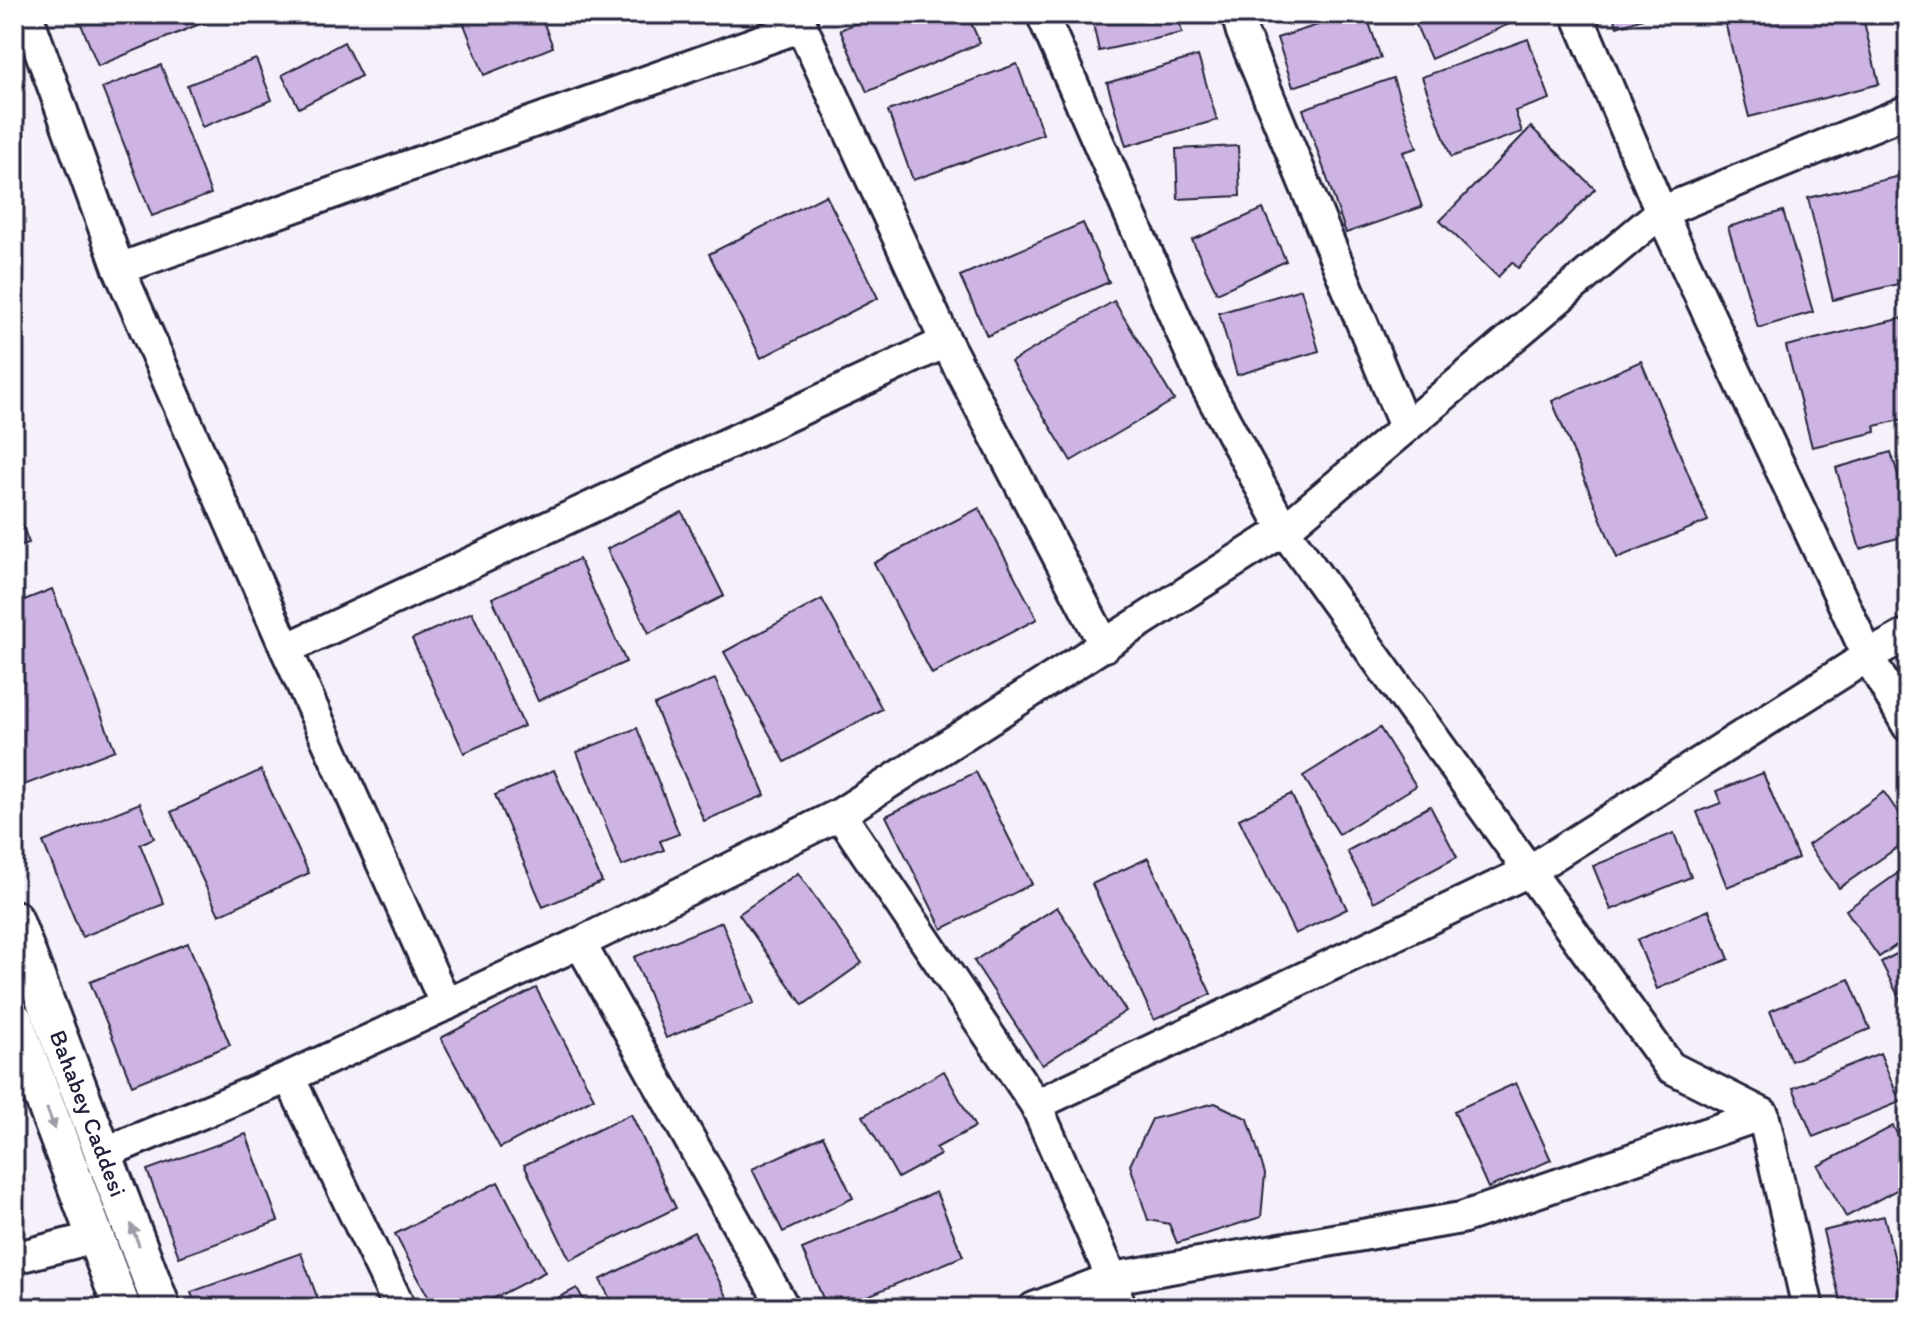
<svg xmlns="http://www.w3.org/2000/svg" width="1922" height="1322" viewBox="0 0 1922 1322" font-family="Itim,sans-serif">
<rect width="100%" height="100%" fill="#f5f0f9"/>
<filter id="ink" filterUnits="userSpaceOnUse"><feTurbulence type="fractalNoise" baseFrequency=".0125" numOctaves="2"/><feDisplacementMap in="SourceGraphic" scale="16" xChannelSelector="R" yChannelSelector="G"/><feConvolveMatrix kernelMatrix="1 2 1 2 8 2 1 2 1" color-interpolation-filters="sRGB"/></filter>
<g filter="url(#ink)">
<g fill="#cdb4e3" stroke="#22223b" stroke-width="2">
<polygon points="77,14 224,14 98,66"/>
<polygon points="460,14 540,14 553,47 484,75"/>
<polygon points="607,14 637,14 611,24"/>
<polygon points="876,14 967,14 980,43 867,92 840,30"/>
<polygon points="1091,14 1178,14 1182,33 1099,51"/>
<polygon points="1352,14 1366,14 1381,58 1293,87 1277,38"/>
<polygon points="1411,14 1514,14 1516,21 1431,59"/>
<polygon points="1613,14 1654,14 1617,27"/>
<polygon points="1741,14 1862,14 1879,84 1749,117 1724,18"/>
<polygon points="1528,39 1550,99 1515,111 1522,132 1451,157 1422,77"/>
<polygon points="344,42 361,76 299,108 282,75"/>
<polygon points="1198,56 1217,120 1126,146 1107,83"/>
<polygon points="256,59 272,100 202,127 187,85"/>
<polygon points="1017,64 1043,134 913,180 888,111"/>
<polygon points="161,65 211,194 152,216 102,88"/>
<polygon points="1393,78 1417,148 1403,152 1422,207 1346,233 1303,109"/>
<polygon points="1531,127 1595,189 1518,268 1512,262 1498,277 1440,221"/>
<polygon points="1238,146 1240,196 1178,199 1176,149"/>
<polygon points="1908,174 1908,277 1897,280 1898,284 1833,300 1808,198"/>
<polygon points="826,195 878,298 761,358 709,254"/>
<polygon points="1263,209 1286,261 1217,293 1192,240"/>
<polygon points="1783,211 1813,312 1758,328 1728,227"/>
<polygon points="1083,223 1109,282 987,336 960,276"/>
<polygon points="1301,289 1319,351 1237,375 1219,313"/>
<polygon points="1114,301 1174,400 1071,461 1011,362"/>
<polygon points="1903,318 1908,339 1908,418 1875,426 1876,432 1812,447 1786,346"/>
<polygon points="1641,361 1708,521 1617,558 1552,401"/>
<polygon points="1891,452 1908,507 1908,535 1860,549 1836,468"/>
<polygon points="14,504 29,543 14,548"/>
<polygon points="979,508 1037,619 932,674 874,563"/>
<polygon points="682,512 724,596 649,633 607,549"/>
<polygon points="579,559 626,662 538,701 492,598"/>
<polygon points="52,589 115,750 19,787 14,774 14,604"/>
<polygon points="822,599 882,709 785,762 724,652"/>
<polygon points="472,612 524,726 464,753 412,639"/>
<polygon points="715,679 765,795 704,821 654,705"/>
<polygon points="637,728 679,834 660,841 664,850 622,866 577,752"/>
<polygon points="1380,728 1416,786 1339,834 1303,776"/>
<polygon points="261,770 309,873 219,915 171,812"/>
<polygon points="554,770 602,882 543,907 495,795"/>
<polygon points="976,772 1032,884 942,929 886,816"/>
<polygon points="1763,773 1798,858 1727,887 1697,812 1721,803 1716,791"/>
<polygon points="1884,792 1908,827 1908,840 1839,888 1808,845"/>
<polygon points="1291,794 1347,909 1295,934 1239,819"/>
<polygon points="140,803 154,838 140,844 164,904 82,937 43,842"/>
<polygon points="1430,806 1457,857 1374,902 1347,851"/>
<polygon points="1674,833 1691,877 1611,910 1593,866"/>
<polygon points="1148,858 1211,994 1154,1020 1092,884"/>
<polygon points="1908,866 1908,937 1879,957 1846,910"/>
<polygon points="798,873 862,963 803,1005 739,914"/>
<polygon points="1057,907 1126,1011 1042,1065 974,961"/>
<polygon points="1709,910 1729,959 1657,989 1637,940"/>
<polygon points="722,922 754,1003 666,1038 634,957"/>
<polygon points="188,943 230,1045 132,1085 90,982"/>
<polygon points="1908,948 1908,1007 1905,1009 1881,962"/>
<polygon points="1849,979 1870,1029 1791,1061 1770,1011"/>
<polygon points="536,988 594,1098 500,1148 441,1038"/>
<polygon points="1880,1053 1900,1102 1813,1137 1793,1088"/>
<polygon points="944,1071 975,1127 936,1148 940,1155 898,1178 863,1116"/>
<polygon points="1516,1083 1551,1160 1488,1188 1454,1111"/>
<polygon points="1215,1103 1248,1119 1265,1174 1261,1217 1177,1243 1169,1224 1148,1220 1130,1165 1152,1119"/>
<polygon points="631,1114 676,1208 570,1260 524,1165"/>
<polygon points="1893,1126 1908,1154 1908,1184 1846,1217 1818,1166"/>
<polygon points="246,1134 278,1221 179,1257 147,1170"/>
<polygon points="823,1136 853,1198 783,1232 752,1169"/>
<polygon points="498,1182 545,1272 475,1308 434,1308 395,1234"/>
<polygon points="936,1192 963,1256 839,1308 827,1308 802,1249"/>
<polygon points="1908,1199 1908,1229 1898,1203"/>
<polygon points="1884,1216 1907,1308 1842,1308 1823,1231"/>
<polygon points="694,1232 733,1308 615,1308 600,1280"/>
<polygon points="301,1253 321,1308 196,1308 191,1292"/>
<polygon points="18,1278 27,1308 14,1308 14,1280"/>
<polygon points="577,1288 588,1308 538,1308"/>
</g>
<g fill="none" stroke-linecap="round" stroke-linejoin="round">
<defs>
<g id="minor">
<polyline points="27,14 119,269 286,649 446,1005"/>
<polyline points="796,14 946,342 1105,646"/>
<polyline points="1042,14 1201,376 1284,530 1670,1067 1763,1114 1808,1308"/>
<polyline points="1237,14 1242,32 1405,427"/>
<polyline points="1577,14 1661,212 1868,656 1908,726"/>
<polyline points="119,269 802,26"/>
<polyline points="286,649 946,342"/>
<polyline points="840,814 1036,1105 1112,1278 1120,1308"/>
<polyline points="580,943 784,1308"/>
<polyline points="289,1077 400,1308"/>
<polyline points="1036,1105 1529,871 1868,656 1908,634"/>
<polyline points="104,1153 289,1077 580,943 840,814 1284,530 1661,212 1908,111"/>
<polyline points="14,1258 96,1237"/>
<polyline points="1034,1308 1112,1278 1461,1218 1763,1114"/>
</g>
<g id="tertiary">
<path id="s1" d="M14,919L162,1308"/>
<polyline points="14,1020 122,1308"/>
</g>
</defs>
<use href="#minor" stroke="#22223b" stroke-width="36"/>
<use href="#tertiary" stroke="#22223b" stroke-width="42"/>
<use href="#minor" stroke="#fff" stroke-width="30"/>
<use href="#tertiary" stroke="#fff" stroke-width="36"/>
</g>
<defs><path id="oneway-solid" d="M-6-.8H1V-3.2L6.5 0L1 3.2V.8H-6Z" transform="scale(2)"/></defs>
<g fill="#9c9ca7">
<use href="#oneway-solid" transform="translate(51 1119) rotate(69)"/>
<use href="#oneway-solid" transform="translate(135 1235) rotate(-111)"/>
</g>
</g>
<g text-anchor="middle" stroke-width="6" stroke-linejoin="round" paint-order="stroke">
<g font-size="24" fill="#22223b" stroke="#fff">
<text dy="8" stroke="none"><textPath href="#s1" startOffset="208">Bahabey Caddesi</textPath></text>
</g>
</g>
<rect width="1922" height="1322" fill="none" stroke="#fff" stroke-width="48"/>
<rect x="24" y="24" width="1874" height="1274" fill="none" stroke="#22223b" stroke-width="3" filter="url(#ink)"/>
</svg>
